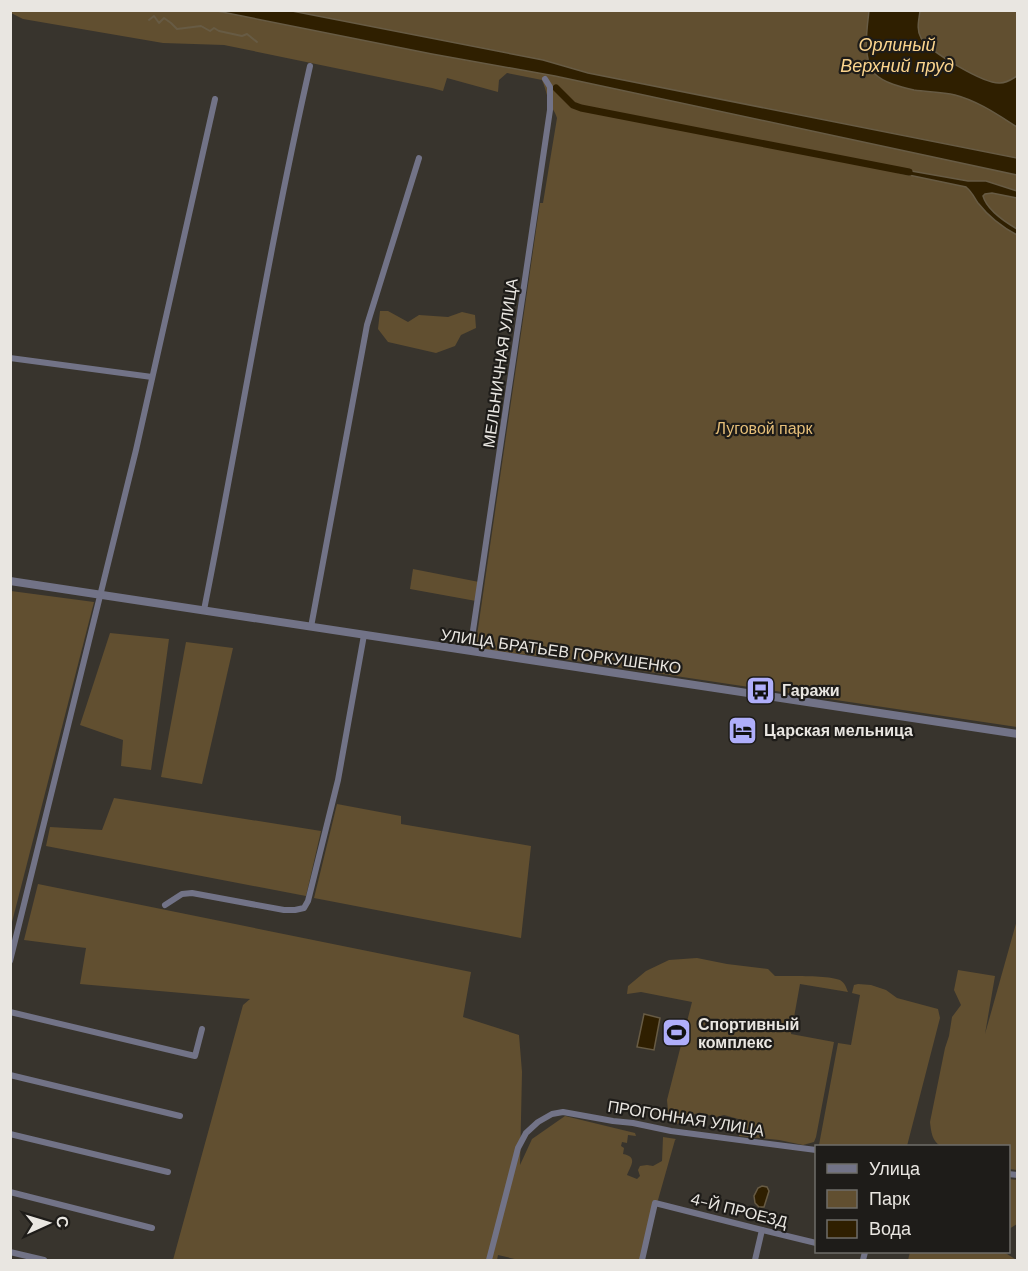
<svg xmlns="http://www.w3.org/2000/svg" width="1028" height="1271" viewBox="0 0 1028 1271" font-family="'DM Sans',sans-serif">
<rect width="100%" height="100%" fill="#38342d"/>
<g fill="#614f30">
<path d="M10,11H1017V727L562,659L475,649L540,203H543L557,118C555,111 550,106 548,99C546,92 545,87 542,80L507,73L499,80L498,92L447,78L443,91L432,88L224,45L163,43L23,19L11,13Z"/>
<polygon points="380,311 388,311 408,322 419,315 448,317 462,312 475,315 476,328 461,335 455,346 436,353 388,342 378,329"/>
<polygon points="413,569 479,582 476,601 410,589"/>
<polygon points="11,591 94,602 11,926 10,591"/>
<polygon points="110,633 169,639 151,770 121,766 123,740 80,725"/>
<polygon points="186,642 233,648 202,784 161,777"/>
<polygon points="114,798 321,831 306,896 46,846 50,827 102,830"/>
<polygon points="337,804 401,816 401,824 531,846 521,938 314,898"/>
<path d="M38,884L471,972L463,1017L519,1035L522,1072L520,1165L532,1139L565,1116L635,1133L636,1136L628,1135L627,1143L622,1142L621,1146L624,1148L623,1154C638,1157 631,1165 627,1175L637,1179L640,1176L638,1170L640,1166L647,1165L653,1166L662,1161L663,1137L676,1139L675,1140L641,1260H519L498,1255L497,1260H173L243,1005L250,999L80,984L86,948L24,940Z"/>
<path d="M1017,920V1170L1009,1169L1008,1146H941C932,1142 931,1131 930,1122L945,1048L949,1036L952,1017L961,1005L954,990L958,970L995,976L985,1034Z"/>
<path d="M697,958L727,964L768,969L775,976C789,976 829,975 840,980C845,983 846,987 848,992L800,984L791,1034L834,1042L816,1137L814,1142L803,1145L779,1140L739,1136L742,1120L724,1115L716,1117L700,1113L689,1115L682,1123L674,1124L669,1122L667,1100L692,1002L641,992L627,994L628,986L646,971L669,960Z"/>
<polygon points="858,984 871,985 886,990 897,998 938,1009 940,1018 907,1146 829,1146 819,1145 838,1043 851,1045 860,995 852,993 854,985"/>
<polygon points="1008,1179 1018,1180 1017,1224 1009,1229"/>
<polygon points="910,1252 1004,1252 1015,1259 1014,1260 908,1260"/>
</g>
<g fill="#2f1f00" stroke="#675b44" stroke-width="1.5">
<polygon points="217,11 292,11 543,60 588,73 1017,158 1017,175 555,76 432,54"/>
<path d="M869,11H920C919,20 916,29 921,38C930,52 984,84 1000,83C1007,83 1012,79 1017,76V127C998,115 978,101 955,95C941,92 927,92 914,90C901,87 884,83 875,74C862,60 867,28 869,11Z"/>
<path d="M900,169L968,181H986L1017,191V198L992,193L985,194L983,196C987,210 1005,222 1017,229V235C1002,227 989,217 978,203C974,197 972,192 966,187L899,173Z"/>
<polygon points="644,1014 660,1018 654,1050 637,1047"/>
<polygon points="762,1186 767,1187 769,1191 764,1207 759,1207 755,1203 754,1196 758,1188"/>
</g>
<g fill="none" stroke-linecap="round" stroke-linejoin="round">
<polyline stroke="#675b44" stroke-width="2" points="149,20 154,16 159,23 164,18 171,23 177,29 201,26 210,31 214,28 219,31 242,36 247,34 257,42"/>
<polyline stroke="#2f1f00" stroke-width="7" points="556,88 573,105 581,108 909,172"/>
<g stroke="#727387" stroke-width="6">
<polyline points="10,358 152,377"/>
<path d="M204,610C240,429 269,247 310,66"/>
<polyline points="311,627 367,325 419,158"/>
<polyline points="470,651 550,110 550,87 545,79"/>
<polyline points="165,905 182,894 192,893 284,910 295,910 304,908 308,901 338,780 364,635"/>
<polyline points="10,961 136,450 215,99"/>
<polyline points="10,1012 195,1056 202,1029"/>
<polyline points="10,1075 180,1116"/>
<polyline points="10,1134 168,1172"/>
<polyline points="1008,1174 1018,1175"/>
<polyline points="10,1192 152,1228"/>
<polyline points="10,1252 44,1260"/>
<polyline points="489,1260 518,1148 526,1133 538,1122 552,1114 563,1112 613,1121 633,1123 671,1131 816,1150"/>
<polyline points="642,1260 655,1203 762,1230 816,1243"/>
<polyline points="755,1260 762,1230"/>
<polyline points="863,1260 865,1252"/>
</g>
<polyline stroke="#727387" stroke-width="8" points="10,581 1018,734"/>
</g>
<defs>
<symbol id="bus-square" viewBox="-11 -11 22 22"><rect x="-9" y="-9" width="18" height="18" rx="4" fill="#afaefa" stroke="#1e1c19"/><path d="M-5-6H5V4H4V6H2V4H-2V6H-4V4H-5ZM-3.5-4V0h7V-4ZM-3.5 1.2v1.5H-2V1.2ZM2 1.2v1.5H3.5V1.2Z" fill="#111"/></symbol>
<symbol id="hotel-square" viewBox="-11 -11 22 22"><rect x="-9" y="-9" width="18" height="18" rx="4" fill="#afaefa" stroke="#1e1c19"/><path d="M-6-4.5h1.5V1H6V5H4.5V3h-9V5H-6ZM-4 0a1.8 1.8 0 1 1 3.6 0ZM.5 0V-2.5h3Q6-2.5 6 0Z" fill="#111"/></symbol>
<symbol id="stadium-square" viewBox="-11 -11 22 22"><rect x="-9" y="-9" width="18" height="18" rx="4" fill="#afaefa" stroke="#1e1c19"/><path d="M0-5a6.5 5 0 1 0 0 10a6.5 5 0 1 0 0-10ZM-3.5-1.8h7v3.6h-7Z" fill="#111"/></symbol>
</defs>
<g fill-rule="evenodd">
<use href="#bus-square" x="744" y="674" width="33" height="33"/>
<use href="#hotel-square" x="726" y="714" width="33" height="33"/>
<use href="#stadium-square" x="660" y="1016" width="33" height="33"/>
</g>
<g text-anchor="middle" stroke-width="4.5" stroke-linejoin="round" paint-order="stroke">
<g font-size="16" fill="#e9e6e1" stroke="#1e1c19">
<text transform="translate(500 363) rotate(-82)" y="6">МЕЛЬНИЧНАЯ УЛИЦА</text>
<text transform="translate(561 651) rotate(8)" y="6">УЛИЦА БРАТЬЕВ ГОРКУШЕНКО</text>
<text transform="translate(686 1118) rotate(9)" y="6">ПРОГОННАЯ УЛИЦА</text>
<text transform="translate(739 1210) rotate(14)" y="6">4-Й ПРОЕЗД</text>
</g>
<g font-size="16" fill="#e6bf79" stroke="#1e1c19">
<text x="764" y="434">Луговой парк</text>
</g>
<g font-size="16" font-weight="bold" fill="#e9e6e1" stroke="#1e1c19" text-anchor="start">
<text x="782" y="696">Гаражи</text>
<text x="764" y="736">Царская мельница</text>
<text x="698" y="1030">Спортивный<tspan x="698" dy="18">комплекс</tspan></text>
</g>
<g font-size="18" font-style="italic" fill="#fbd48d" stroke="#1e1c19">
<text x="897" y="51">Орлиный<tspan x="897" dy="21">Верхний пруд</tspan></text>
</g>
</g>
<rect width="1028" height="1271" fill="none" stroke="#e9e6e1" stroke-width="24"/>
<rect x="815" y="1145" width="195" height="108" fill="#1e1c19" stroke="#6f6d69" stroke-width="1.5"/>
<rect x="827" y="1164" width="30" height="9" fill="#727387" stroke="#6f6d69" stroke-width="1.5"/>
<text x="869" y="1175" font-size="18" fill="#e9e6e1">Улица</text>
<rect x="827" y="1190" width="30" height="18" fill="#614f30" stroke="#6f6d69" stroke-width="1.5"/>
<text x="869" y="1205" font-size="18" fill="#e9e6e1">Парк</text>
<rect x="827" y="1220" width="30" height="18" fill="#2f1f00" stroke="#6f6d69" stroke-width="1.5"/>
<text x="869" y="1235" font-size="18" fill="#e9e6e1">Вода</text>
<g transform="translate(48 1223) rotate(86)" stroke="#1e1c19" stroke-width="4.5" paint-order="stroke">
<path d="M0-4.5L10 22L0 15L-10 22Z" fill="#e9e6e1"/>
<text y="-9" font-size="16" font-weight="bold" text-anchor="middle" fill="#e9e6e1">С</text>
</g>
</svg>
